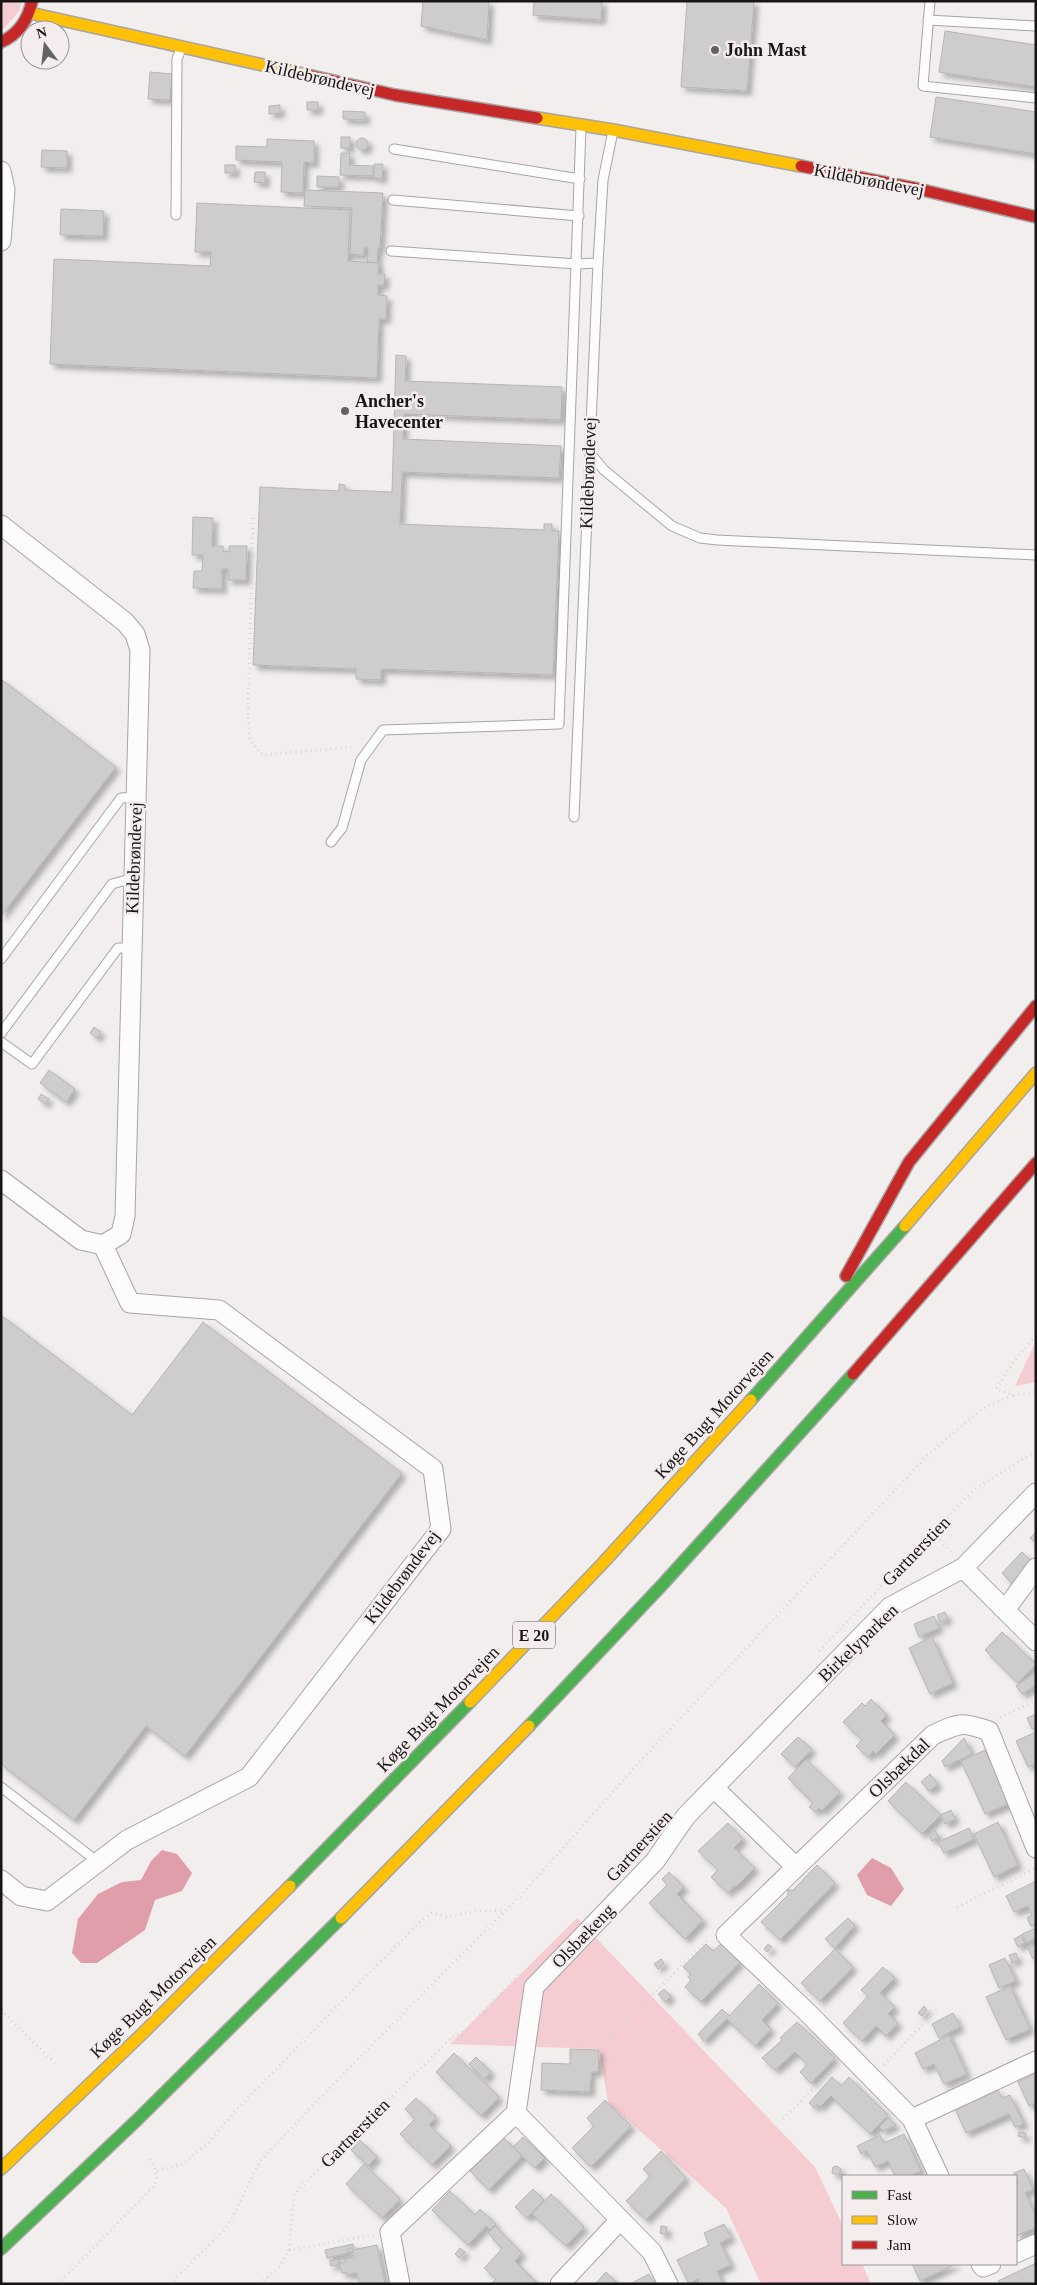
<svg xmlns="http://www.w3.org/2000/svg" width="1037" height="2285" viewBox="0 0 1037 2285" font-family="'Times New Roman',serif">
<defs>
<filter id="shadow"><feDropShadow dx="4.5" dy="4.5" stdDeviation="2.5" flood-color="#0004"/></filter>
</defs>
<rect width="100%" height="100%" fill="#f2eeee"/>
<g fill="#f5ccd2">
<polygon points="1,1 21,1 20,10 1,32"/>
<polygon points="1036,1341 1036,1382 1015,1386"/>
<polygon points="577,1918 815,2167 843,2226 843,2264 862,2264 871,2284 761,2284 726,2208 608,2102 599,2049 450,2044"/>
</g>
<g fill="#e09eaa">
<polygon points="162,1850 177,1854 192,1873 182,1891 155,1900 145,1930 97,1963 81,1963 72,1953 78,1919 98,1894 122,1882 141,1880 151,1861"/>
<polygon points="872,1858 891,1868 904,1889 891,1906 867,1895 857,1875"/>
</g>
<g fill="#cfcccc" stroke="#b8b4b5" filter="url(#shadow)">
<polygon points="423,1 489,1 487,40 421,26"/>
<polygon points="534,1 602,1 601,20 533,15"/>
<polygon points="687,1 754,1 747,91 681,87"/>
<polygon points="945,31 1036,45 1036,87 939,72"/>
<polygon points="150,72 172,74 170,100 148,99"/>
<polygon points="936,97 1036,112 1036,154 930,137"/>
<rect x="307" y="102" width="11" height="8"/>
<polygon points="280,105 280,113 269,114 269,106"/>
<polygon points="343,111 365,112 365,120 343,119"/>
<rect x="341" y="137" width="9" height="11"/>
<circle cx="362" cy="144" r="6"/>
<polygon points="267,139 314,141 314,163 304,162 303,193 281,192 282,162 236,160 236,146 267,147"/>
<polygon points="42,150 67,151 67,168 41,167"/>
<polygon points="341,153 350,153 349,165 373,166 373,176 340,175"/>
<polygon points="374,164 383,164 382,179 374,178"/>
<rect x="225" y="165" width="10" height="8"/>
<polygon points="255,172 265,172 265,183 254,182"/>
<polygon points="317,176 339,177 339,187 317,187"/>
<polygon points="305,190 383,193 380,248 378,248 377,263 367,262 368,248 364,248 364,255 350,254 352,208 304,206"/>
<polygon points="197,203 350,210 348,261 379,263 378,274 385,274 384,285 378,285 378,295 387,296 386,319 379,319 377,378 50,364 54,259 210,266 211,252 195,252"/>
<polygon points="61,209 104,211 103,236 60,235"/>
<polygon points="396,355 406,356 405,381 562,387 561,420 404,414 403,439 561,446 559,478 402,472 400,524 544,530 544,524 552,524 552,531 559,531 553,675 381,669 381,680 356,679 356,669 253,665 260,487 339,491 339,484 345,485 345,490 392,492"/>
<polygon points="193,517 213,518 212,546 223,546 223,551 229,552 229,546 247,546 246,580 228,580 228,569 222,569 222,589 193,588 194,571 202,571 203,555 192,555"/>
<polygon points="1,679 116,767 1,916"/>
<polygon points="94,1027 101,1032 97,1038 90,1033"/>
<polygon points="49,1070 75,1089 66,1102 40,1083"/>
<polygon points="41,1094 49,1099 45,1104 38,1099"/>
<polygon points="1,1315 132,1415 203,1322 402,1473 185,1756 146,1726 74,1820 1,1764"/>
<polygon points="1036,1532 1036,1543 1030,1538"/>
<polygon points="1022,1552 1033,1563 1013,1584 1002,1573"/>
<polygon points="945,1612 948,1619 940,1622 937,1615"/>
<polygon points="934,1616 939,1628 919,1637 914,1624"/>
<polygon points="1002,1632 1036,1664 1018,1683 985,1650"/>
<polygon points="932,1637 953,1683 930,1694 909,1648"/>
<polygon points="1035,1673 1036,1685 1022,1694 1016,1686"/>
<polygon points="871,1699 887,1715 881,1721 895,1735 876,1754 873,1751 868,1757 856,1746 862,1740 843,1722 862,1703 865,1706"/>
<polygon points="1036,1714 1036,1728 1032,1729 1027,1718"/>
<polygon points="1036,1732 1036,1763 1028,1767 1016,1741"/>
<polygon points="798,1737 812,1749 795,1767 781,1754"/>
<polygon points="964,1738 972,1754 945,1767 942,1761"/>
<polygon points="985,1750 1010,1803 985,1814 961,1761"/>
<polygon points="806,1759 840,1792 822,1811 819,1808 815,1812 809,1807 813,1803 788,1778"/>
<polygon points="930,1774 938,1784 929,1791 921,1782"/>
<polygon points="906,1782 941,1815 922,1834 888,1801"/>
<polygon points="951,1810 955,1819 945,1824 941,1815"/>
<polygon points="998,1822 1018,1865 994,1877 974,1834"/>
<polygon points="728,1823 743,1839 734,1848 755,1868 736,1887 734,1886 728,1893 711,1877 718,1870 698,1851"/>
<polygon points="969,1828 974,1839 944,1853 938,1842"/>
<polygon points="935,1830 939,1837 932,1841 928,1834"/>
<polygon points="817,1865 835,1883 780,1940 761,1922 788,1895 788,1890 793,1890"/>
<polygon points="669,1872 684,1887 677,1894 703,1920 685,1939 649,1903 667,1885 662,1879"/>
<polygon points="1036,1881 1036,1924 1031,1926 1027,1918 1032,1915 1028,1906 1014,1912 1006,1896"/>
<polygon points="848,1918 855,1925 835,1948 825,1939"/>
<polygon points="1036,1928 1036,1938 1026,1943 1022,1934"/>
<polygon points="1021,1935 1025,1943 1018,1947 1014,1939"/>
<polygon points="706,1944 713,1951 721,1944 740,1962 701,2002 685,1987 691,1980 688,1977 691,1974 683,1967"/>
<polygon points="768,1944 772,1947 767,1952 764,1949"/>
<polygon points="1036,1944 1036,1958 1033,1959 1028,1948"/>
<polygon points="835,1949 853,1967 820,2001 801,1983"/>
<polygon points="1016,1953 1018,1960 1012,1963 1009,1955"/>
<polygon points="1005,1958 1016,1981 999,1988 989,1965"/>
<polygon points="661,1959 664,1963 658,1969 654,1964"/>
<polygon points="883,1967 895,1978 880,1993 895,2007 888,2014 898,2023 886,2036 876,2026 862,2041 843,2023 868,1996 861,1990"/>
<polygon points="759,1984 778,2003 762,2020 771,2029 755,2046 727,2019 704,2041 698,2034 722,2009 729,2016"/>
<polygon points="1010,1986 1030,2029 1006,2040 986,1997"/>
<polygon points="664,1989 671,1996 665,2002 658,1994"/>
<polygon points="924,2006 927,2010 922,2016 918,2013"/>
<polygon points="953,2013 960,2027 939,2038 932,2024"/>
<polygon points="797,2022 835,2058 811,2083 800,2072 807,2064 795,2052 775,2070 762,2058 782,2040 780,2038"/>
<polygon points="949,2035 967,2074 944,2084 934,2064 923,2069 915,2053"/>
<polygon points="570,2049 599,2050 598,2072 591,2072 590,2092 541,2090 542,2063 570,2064"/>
<polygon points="454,2053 499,2097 481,2116 436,2072"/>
<polygon points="476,2057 491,2072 485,2079 469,2064"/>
<polygon points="1036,2073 1036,2103 1029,2106 1018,2082"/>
<polygon points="832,2077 841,2086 849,2077 888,2115 870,2134 831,2096 820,2107 817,2104 814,2108 809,2103"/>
<polygon points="998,2090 1002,2098 1010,2095 1024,2124 1015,2127 1009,2114 966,2133 955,2109"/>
<polygon points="416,2098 436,2117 429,2125 451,2146 432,2165 400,2134 415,2119 405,2109"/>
<polygon points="605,2100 631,2126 591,2167 572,2148 594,2126 587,2118"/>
<polygon points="888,2118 896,2125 883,2131 879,2127"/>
<polygon points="1019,2132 1026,2133 1025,2138 1018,2136"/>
<polygon points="904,2134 921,2171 909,2176 895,2176 888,2161 875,2167 867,2151 861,2154 857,2146 880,2135 884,2143"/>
<polygon points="503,2137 522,2156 489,2190 470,2171"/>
<polygon points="523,2137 545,2158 535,2168 513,2147"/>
<polygon points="360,2140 377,2157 368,2166 351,2150"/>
<polygon points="661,2151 686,2178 646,2220 626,2201 650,2176 643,2169"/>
<polygon points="364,2164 400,2199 382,2218 346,2184"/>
<polygon points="837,2166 841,2169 840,2173 836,2175 832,2173 833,2167"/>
<polygon points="1024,2169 1033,2189 1025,2193 1036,2216 1036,2227 1016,2236 1016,2184 1018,2183 1014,2173"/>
<polygon points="533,2189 544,2200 527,2218 515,2207"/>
<polygon points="450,2191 475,2215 480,2209 496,2224 490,2230 486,2226 468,2245 432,2210"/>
<polygon points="551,2194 584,2227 566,2246 532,2214"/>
<polygon points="724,2224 731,2238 720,2243 731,2265 717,2271 723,2284 700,2284 698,2279 689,2284 677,2260 709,2245 704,2233"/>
<polygon points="495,2226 522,2253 515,2261 538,2284 491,2284 496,2279 484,2268 502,2249 488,2233"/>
<polygon points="661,2226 667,2227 666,2235 660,2233"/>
<polygon points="353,2244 354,2248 347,2249 348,2253 327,2258 325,2250"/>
<polygon points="377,2245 385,2284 359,2284 357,2273 347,2275 347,2272 342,2273 339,2263 345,2262 344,2259 354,2257 352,2250"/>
<polygon points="460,2248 465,2252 459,2258 455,2254"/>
<polygon points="338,2259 339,2265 331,2266 330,2261"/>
<polygon points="1036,2263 1036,2284 1000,2284 998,2281"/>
<polygon points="912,2264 956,2264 920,2281"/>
<polygon points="606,2272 618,2284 595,2284"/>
<polygon points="649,2274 654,2284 630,2284"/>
</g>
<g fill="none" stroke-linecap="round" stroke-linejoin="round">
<defs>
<g id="lane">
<polyline points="930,1 923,86 1036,98"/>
<polyline points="928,20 1036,26"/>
<polyline points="394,149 580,179"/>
<polyline points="393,200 579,216"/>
<polyline points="176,215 177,59 181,49"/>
<polyline points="391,251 577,264 598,263"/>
<polyline points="589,452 604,470 672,526 700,538 717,540 1036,555"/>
<polyline points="574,817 598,263 603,180 613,131"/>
<polyline points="331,842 342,828 361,760 383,730 559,724 581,128"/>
<polyline points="1,959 121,798 136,797"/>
<polyline points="1,1033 112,884 134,878"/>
<polyline points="1,1042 32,1064 118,948 132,948"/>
<polyline points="1,1787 98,1862"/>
</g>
<g id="street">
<polyline points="1,171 5,190 1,241"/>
<polyline points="1,525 125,622 135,634 140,650 125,1216 121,1234 103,1245 81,1240 1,1180"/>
<polyline points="963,1568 1036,1641"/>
<polyline points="1005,1610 1036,1568"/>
<polyline points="714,1788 796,1867"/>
<polyline points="1,1880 21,1896 47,1901 127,1840 249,1777 441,1529 433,1469 219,1310 130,1303 103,1245"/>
<polyline points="516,2113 652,2252 668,2284"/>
<polyline points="912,2119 1036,2061"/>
<path d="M939,2176L912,2119L809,2014L726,1935L933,1735C959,1723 961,1721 989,1731L1036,1848"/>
<polyline points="1016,2253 1036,2244"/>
<polyline points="981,2264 983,2267 991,2264"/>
<polyline points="400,2284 390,2232 516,2113 534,1987 655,1861 686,1816 890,1607 963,1568 1036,1493"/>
<polyline points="560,2284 620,2220"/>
</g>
<g id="fast">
<polyline points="751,1400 905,1226"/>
<polyline points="529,1726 663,1584 853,1374"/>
<polyline points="290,1886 470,1702"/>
<polyline points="1,2249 137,2120 341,1918"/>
</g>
<g id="slow">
<polyline points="30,13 312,76"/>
<polyline points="537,118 613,130 801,166"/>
<polyline points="905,1226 1036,1073"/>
<polyline points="470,1702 603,1563 751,1400"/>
<polyline points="341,1918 529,1726"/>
<polyline points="1,2169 143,2033 290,1886"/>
</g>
<g id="jam">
<path d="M1,42C19,34 28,20 32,1"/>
<polyline points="312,76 395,95 537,118"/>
<polyline points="801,166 914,188 1036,217"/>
<polyline points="846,1276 909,1162 1036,1006"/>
<polyline points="853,1374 1036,1163"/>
</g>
</defs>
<use href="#lane" stroke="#a7a4a4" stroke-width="11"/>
<use href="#street" stroke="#a7a4a4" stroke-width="21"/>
<use href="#fast" stroke="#a7a4a4" stroke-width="14"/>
<use href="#slow" stroke="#a7a4a4" stroke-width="14"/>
<use href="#jam" stroke="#a7a4a4" stroke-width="14"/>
<g stroke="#d8d6d6" stroke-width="3" stroke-dasharray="1 4" stroke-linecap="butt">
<polyline points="253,518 248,716 250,741 263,755 355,747"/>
<polyline points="1036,1336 1014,1361 996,1389 1014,1395 1036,1392"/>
<polyline points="933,1533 953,1554"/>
<polyline points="819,1651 975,1489 1036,1451"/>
<polyline points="1000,1717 1036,1700"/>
<polyline points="613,1876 641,1846"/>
<polyline points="957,1907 1036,1868"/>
<polyline points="1,2010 55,2063"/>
<polyline points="451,2039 510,2041"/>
<polyline points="543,2042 602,2044 709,1939"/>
<polyline points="884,2065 939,2007"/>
<polyline points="783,2119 837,2065"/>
<polyline points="157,2171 183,2164 208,2143 238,2108 393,1949 419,1923 432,1913 447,1917 476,1911 503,1910"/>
<polyline points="289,2250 374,2235"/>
<path d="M58,2284L154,2186C160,2175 154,2167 149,2156"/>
<polyline points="170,2284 223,2231 231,2220 260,2161 345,2072 520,1896 643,1758 928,1455 983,1408 1014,1395"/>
<polyline points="260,2284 279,2267 289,2250 294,2194 450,2039 467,2029 520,1973"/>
</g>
<use href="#lane" stroke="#fdfcfc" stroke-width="9"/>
<use href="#street" stroke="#fdfcfc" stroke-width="19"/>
<use href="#fast" stroke="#4caf50" stroke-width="11"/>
<use href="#slow" stroke="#ffc107" stroke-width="11"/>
<use href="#jam" stroke="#c62828" stroke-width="11"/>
</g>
<g fill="#646162" stroke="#f4eced" stroke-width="2">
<circle cx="715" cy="50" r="5"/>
<circle cx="345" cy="411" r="5"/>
</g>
<g text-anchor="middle" stroke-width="5" stroke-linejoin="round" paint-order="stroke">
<rect fill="#f4eced" stroke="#5a5656" stroke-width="1" x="513" y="1621.5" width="42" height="27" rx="4"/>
<g font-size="16" font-weight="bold" fill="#181516">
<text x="534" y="1641">E 20</text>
</g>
<g font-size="18" font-weight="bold" fill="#181516" stroke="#f4eced" text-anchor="start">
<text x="725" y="56">John Mast</text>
<text x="355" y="407">Ancher's<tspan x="355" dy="21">Havecenter</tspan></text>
</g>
<g font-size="18" fill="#181516" stroke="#f4eced">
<text transform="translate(320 78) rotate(13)" y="6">Kildebrøndevej</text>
<text transform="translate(869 180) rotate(11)" y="6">Kildebrøndevej</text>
<text transform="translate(588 473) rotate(-88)" y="6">Kildebrøndevej</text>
<text transform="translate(134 858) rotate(-88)" y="6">Kildebrøndevej</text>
<text transform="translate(714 1414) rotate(-48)" y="6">Køge Bugt Motorvejen</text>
<text transform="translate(916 1551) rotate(-46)" y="6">Gartnerstien</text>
<text transform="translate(402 1577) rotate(-53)" y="6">Kildebrøndevej</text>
<text transform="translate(858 1643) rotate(-44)" y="6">Birkelyparken</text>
<text transform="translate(438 1709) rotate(-46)" y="6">Køge Bugt Motorvejen</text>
<text transform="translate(899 1768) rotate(-44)" y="6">Olsbækdal</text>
<text transform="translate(639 1846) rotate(-48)" y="6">Gartnerstien</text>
<text transform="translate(583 1936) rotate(-46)" y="6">Olsbækeng</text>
<text transform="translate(153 1997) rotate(-44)" y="6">Køge Bugt Motorvejen</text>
<text transform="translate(355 2133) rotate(-45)" y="6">Gartnerstien</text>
</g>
</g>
<rect width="1037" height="2285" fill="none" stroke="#181516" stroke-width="5"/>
<rect x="842" y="2175" width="175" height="90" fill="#f4eced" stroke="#9c9697"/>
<rect x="852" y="2191" width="25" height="8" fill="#4caf50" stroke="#9c9697"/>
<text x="887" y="2200" font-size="15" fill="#181516">Fast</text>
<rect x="852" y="2216" width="25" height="8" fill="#ffc107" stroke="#9c9697"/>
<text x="887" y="2225" font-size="15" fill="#181516">Slow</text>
<rect x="852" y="2241" width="25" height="8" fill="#c62828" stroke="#9c9697"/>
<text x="887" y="2250" font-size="15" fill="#181516">Jam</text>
<g transform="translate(45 45) rotate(345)"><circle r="24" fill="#f4eced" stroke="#9c9697"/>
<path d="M0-4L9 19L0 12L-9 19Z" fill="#646162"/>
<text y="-8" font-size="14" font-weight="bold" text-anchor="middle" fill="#181516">N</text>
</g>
</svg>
